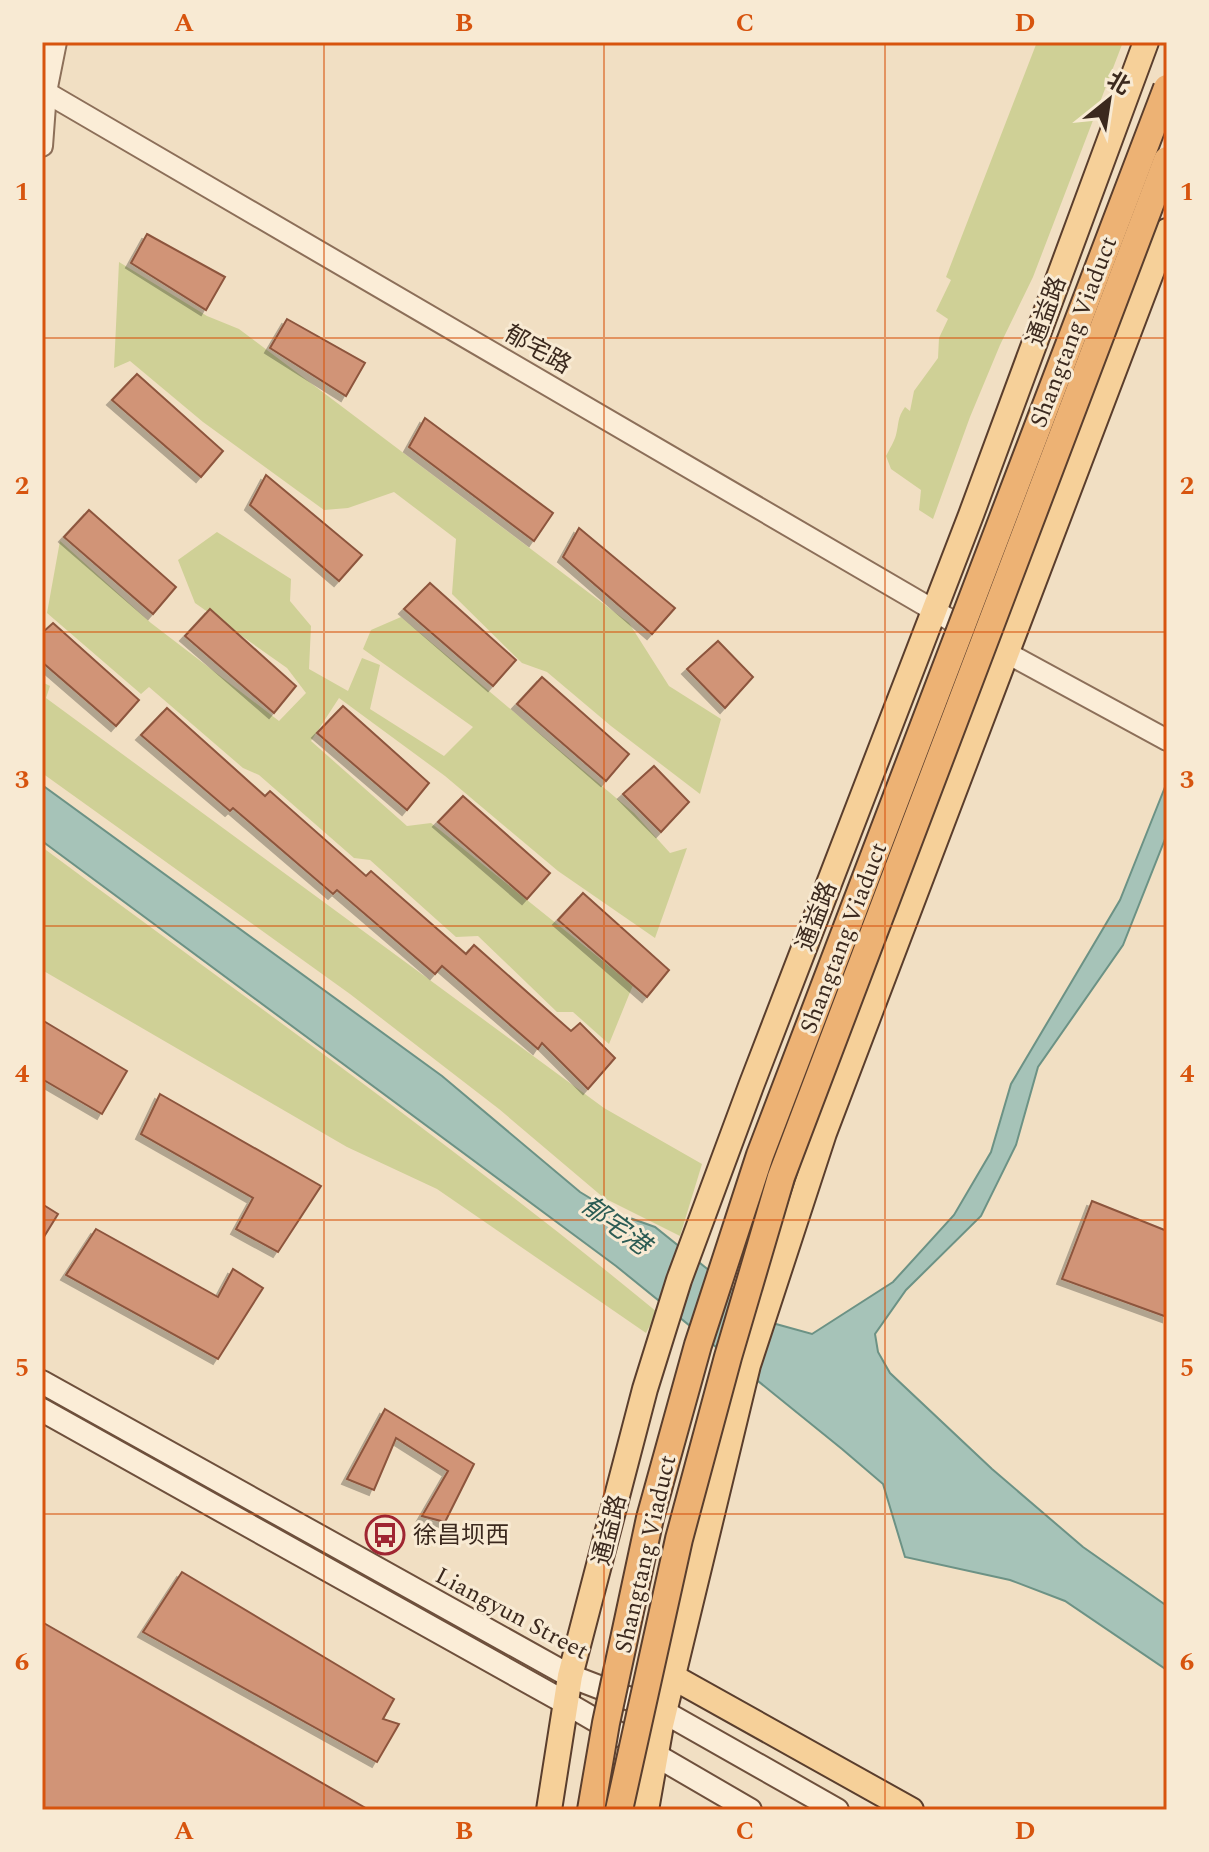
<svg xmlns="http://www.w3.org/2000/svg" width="1209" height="1852" viewBox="0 0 1209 1852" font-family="Spectral,'Noto Sans SC',serif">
<defs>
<filter id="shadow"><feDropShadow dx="-5" dy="5" stdDeviation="0" flood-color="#0004"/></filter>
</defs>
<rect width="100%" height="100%" fill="#f1dfc3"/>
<g fill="#cfd096">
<path d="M1037,42H1123L1033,277L1000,345L970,417L933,519L919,510L921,490L891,469L886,456C889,450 894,442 896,435C899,424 897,418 905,407L910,411L914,391L938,358L939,338L948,319L936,311L951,280L946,277Z"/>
<polygon points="119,262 207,316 239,329 629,623 669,686 721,719 700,794 611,726 547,672 522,663 452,594 456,539 394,492 348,508 324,510 203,422 130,361 114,368"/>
<polygon points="217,532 291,579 290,601 311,626 309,669 348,691 362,658 380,665 370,709 444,756 473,727 363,649 371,630 401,617 634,813 670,853 687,848 655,938 558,871 445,776 339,698 311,741 407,826 431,823 633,985 609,1044 573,1012 557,1012 478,936 456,937 370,860 354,858 259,775 243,768 149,687 141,694 47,613 60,541 151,623 279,721 306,693 287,668 195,603 178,560"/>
<polygon points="42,682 50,686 46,698 604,1108 702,1164 680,1236 604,1198 499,1109 350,994 42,773"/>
<path d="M42,847C248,1000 459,1149 657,1312L646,1333L437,1189L347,1147L42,970Z"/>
</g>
<polygon fill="#a6c3b8" stroke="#6c9285" stroke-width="2" points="1167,782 1167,834 1123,945 1038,1067 1016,1145 981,1216 906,1290 875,1334 878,1352 890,1373 992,1469 1083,1547 1167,1606 1167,1670 1065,1601 1010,1580 905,1557 883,1484 842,1449 616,1266 42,841 42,785 442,1076 580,1192 613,1212 655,1227 776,1324 812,1334 893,1282 954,1215 991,1152 1011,1084 1120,900"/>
<g fill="#d19477" stroke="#8d553d" stroke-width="2" filter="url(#shadow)">
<polygon points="147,234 225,277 206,310 131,263"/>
<polygon points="287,319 365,363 346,396 270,348"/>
<polygon points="137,374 223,451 201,477 112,400"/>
<polygon points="425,418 553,513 534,541 409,447"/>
<polygon points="266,475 362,555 339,581 250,505"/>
<polygon points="89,510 176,587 153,614 64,537"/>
<polygon points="579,528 675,608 652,634 563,557"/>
<polygon points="430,583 516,660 493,686 404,609"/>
<polygon points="210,609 296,686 274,713 185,636"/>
<polygon points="53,623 139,700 116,726 42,662 42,633"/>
<polygon points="718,641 753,677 725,708 687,669"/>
<polygon points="542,677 629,754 606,781 517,704"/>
<polygon points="343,706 429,783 407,810 317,733"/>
<polygon points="167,708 265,796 270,791 366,876 371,871 466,954 474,945 571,1031 580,1023 615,1058 588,1089 542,1043 538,1049 442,966 435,974 337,890 333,894 233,808 230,811 141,735"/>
<polygon points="654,766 689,802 661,832 623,794"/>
<polygon points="463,796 550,873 527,899 438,822"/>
<polygon points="583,893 669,970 647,997 558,920"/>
<polygon points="42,1020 127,1071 102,1114 42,1079"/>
<polygon points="160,1094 321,1186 278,1252 236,1229 253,1198 141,1134"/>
<polygon points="1092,1201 1167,1231 1167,1317 1062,1279"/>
<polygon points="42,1204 58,1214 42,1240"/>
<polygon points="96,1229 218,1297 233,1269 263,1288 218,1359 66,1275"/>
<polygon points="385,1409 474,1464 445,1522 422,1516 448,1471 396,1438 374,1490 347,1479"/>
<polygon points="182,1572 394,1699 383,1719 399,1724 377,1762 143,1632"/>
<polygon points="42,1622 369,1810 42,1810"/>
</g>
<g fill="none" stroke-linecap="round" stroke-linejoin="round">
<defs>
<g id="tertiary">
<polyline points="42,90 1007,653 1167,740"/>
<polyline points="42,146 46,92 56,42"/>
</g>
<g id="secondary">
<polyline points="42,1382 570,1676 664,1712 837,1810"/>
<polyline points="42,1410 566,1703 750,1810"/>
</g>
<g id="primary">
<polyline points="673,1677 911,1810"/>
<polyline points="549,1810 570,1676 645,1389 679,1280 751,1086 971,515 1146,42"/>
<polyline points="646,1810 661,1725 748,1365 824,1133 1167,231"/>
</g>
</defs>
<use href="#tertiary" stroke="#8c6f59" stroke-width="24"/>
<use href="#secondary" stroke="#6e503c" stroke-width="26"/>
<use href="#primary" stroke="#5a3e2d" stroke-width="28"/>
<use href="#tertiary" stroke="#fbedd7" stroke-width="20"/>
<use href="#secondary" stroke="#fbedd7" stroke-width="22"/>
<use href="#primary" stroke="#f6d099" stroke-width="24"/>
<defs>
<g id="trunk-bridge">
<polyline points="591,1810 606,1723 650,1518 698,1345 760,1155 1167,88"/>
<polyline points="619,1810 679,1539 728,1357 781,1177 1167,160"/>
</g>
</defs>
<use href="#trunk-bridge" stroke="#5a3e2d" stroke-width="30" stroke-linecap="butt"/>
<use href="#trunk-bridge" stroke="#edb274" stroke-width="26"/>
</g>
<path fill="none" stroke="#d7540e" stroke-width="2" stroke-opacity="0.55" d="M324,42V1810M604,42V1810M885,42V1810M42,338H1167M42,632H1167M42,926H1167M42,1220H1167M42,1514H1167"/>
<defs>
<symbol id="bus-ring" viewBox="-11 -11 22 22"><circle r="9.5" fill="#f8ead3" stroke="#9f2532" stroke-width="1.5"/><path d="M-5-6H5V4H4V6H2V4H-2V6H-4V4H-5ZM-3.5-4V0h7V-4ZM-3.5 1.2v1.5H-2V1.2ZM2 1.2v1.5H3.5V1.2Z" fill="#9f2532"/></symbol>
</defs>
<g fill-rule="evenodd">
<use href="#bus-ring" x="363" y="1513" width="44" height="44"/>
</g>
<g text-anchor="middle" stroke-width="6" stroke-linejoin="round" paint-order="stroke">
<g font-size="24" fill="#3b291e" stroke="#f8ead3">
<text transform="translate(1046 311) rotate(-70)" y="8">通益路</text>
<text transform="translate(1073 332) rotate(-69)" y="8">Shangtang Viaduct</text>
<text transform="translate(538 349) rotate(30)" y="8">郁宅路</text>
<text transform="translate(816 916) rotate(-69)" y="8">通益路</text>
<text transform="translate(843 938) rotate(-69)" y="8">Shangtang Viaduct</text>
<text transform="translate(609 1530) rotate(-76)" y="8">通益路</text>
<text transform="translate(645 1554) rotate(-77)" y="8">Shangtang Viaduct</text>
<text transform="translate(512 1613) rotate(28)" y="8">Liangyun Street</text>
</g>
<g font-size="24" fill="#3b291e" stroke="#f8ead3" text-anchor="start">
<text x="413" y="1543">徐昌坝西</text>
</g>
<g font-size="26" font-style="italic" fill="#2c5c54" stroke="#f8ead3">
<text transform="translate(616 1225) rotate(37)" y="9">郁宅港</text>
</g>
</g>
<rect width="1209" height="1852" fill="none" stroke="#f8ead3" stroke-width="88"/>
<g transform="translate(1109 100) rotate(30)" stroke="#f8ead3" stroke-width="6" paint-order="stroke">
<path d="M0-6L14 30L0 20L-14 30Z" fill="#3b291e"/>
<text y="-12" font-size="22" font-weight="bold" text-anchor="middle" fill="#3b291e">北</text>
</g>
<rect x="44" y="44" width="1121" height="1764" fill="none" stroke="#d7540e" stroke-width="3"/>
<g font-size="26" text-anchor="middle" font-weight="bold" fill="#d7540e">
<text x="184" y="31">A</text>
<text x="464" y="31">B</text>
<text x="745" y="31">C</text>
<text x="1025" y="31">D</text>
<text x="22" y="200">1</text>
<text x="1187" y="200">1</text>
<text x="22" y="494">2</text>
<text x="1187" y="494">2</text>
<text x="22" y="788">3</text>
<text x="1187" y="788">3</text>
<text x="22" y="1082">4</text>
<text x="1187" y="1082">4</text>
<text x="22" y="1376">5</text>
<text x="1187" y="1376">5</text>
<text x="22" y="1670">6</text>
<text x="1187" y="1670">6</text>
<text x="184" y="1839">A</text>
<text x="464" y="1839">B</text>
<text x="745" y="1839">C</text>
<text x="1025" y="1839">D</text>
</g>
</svg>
